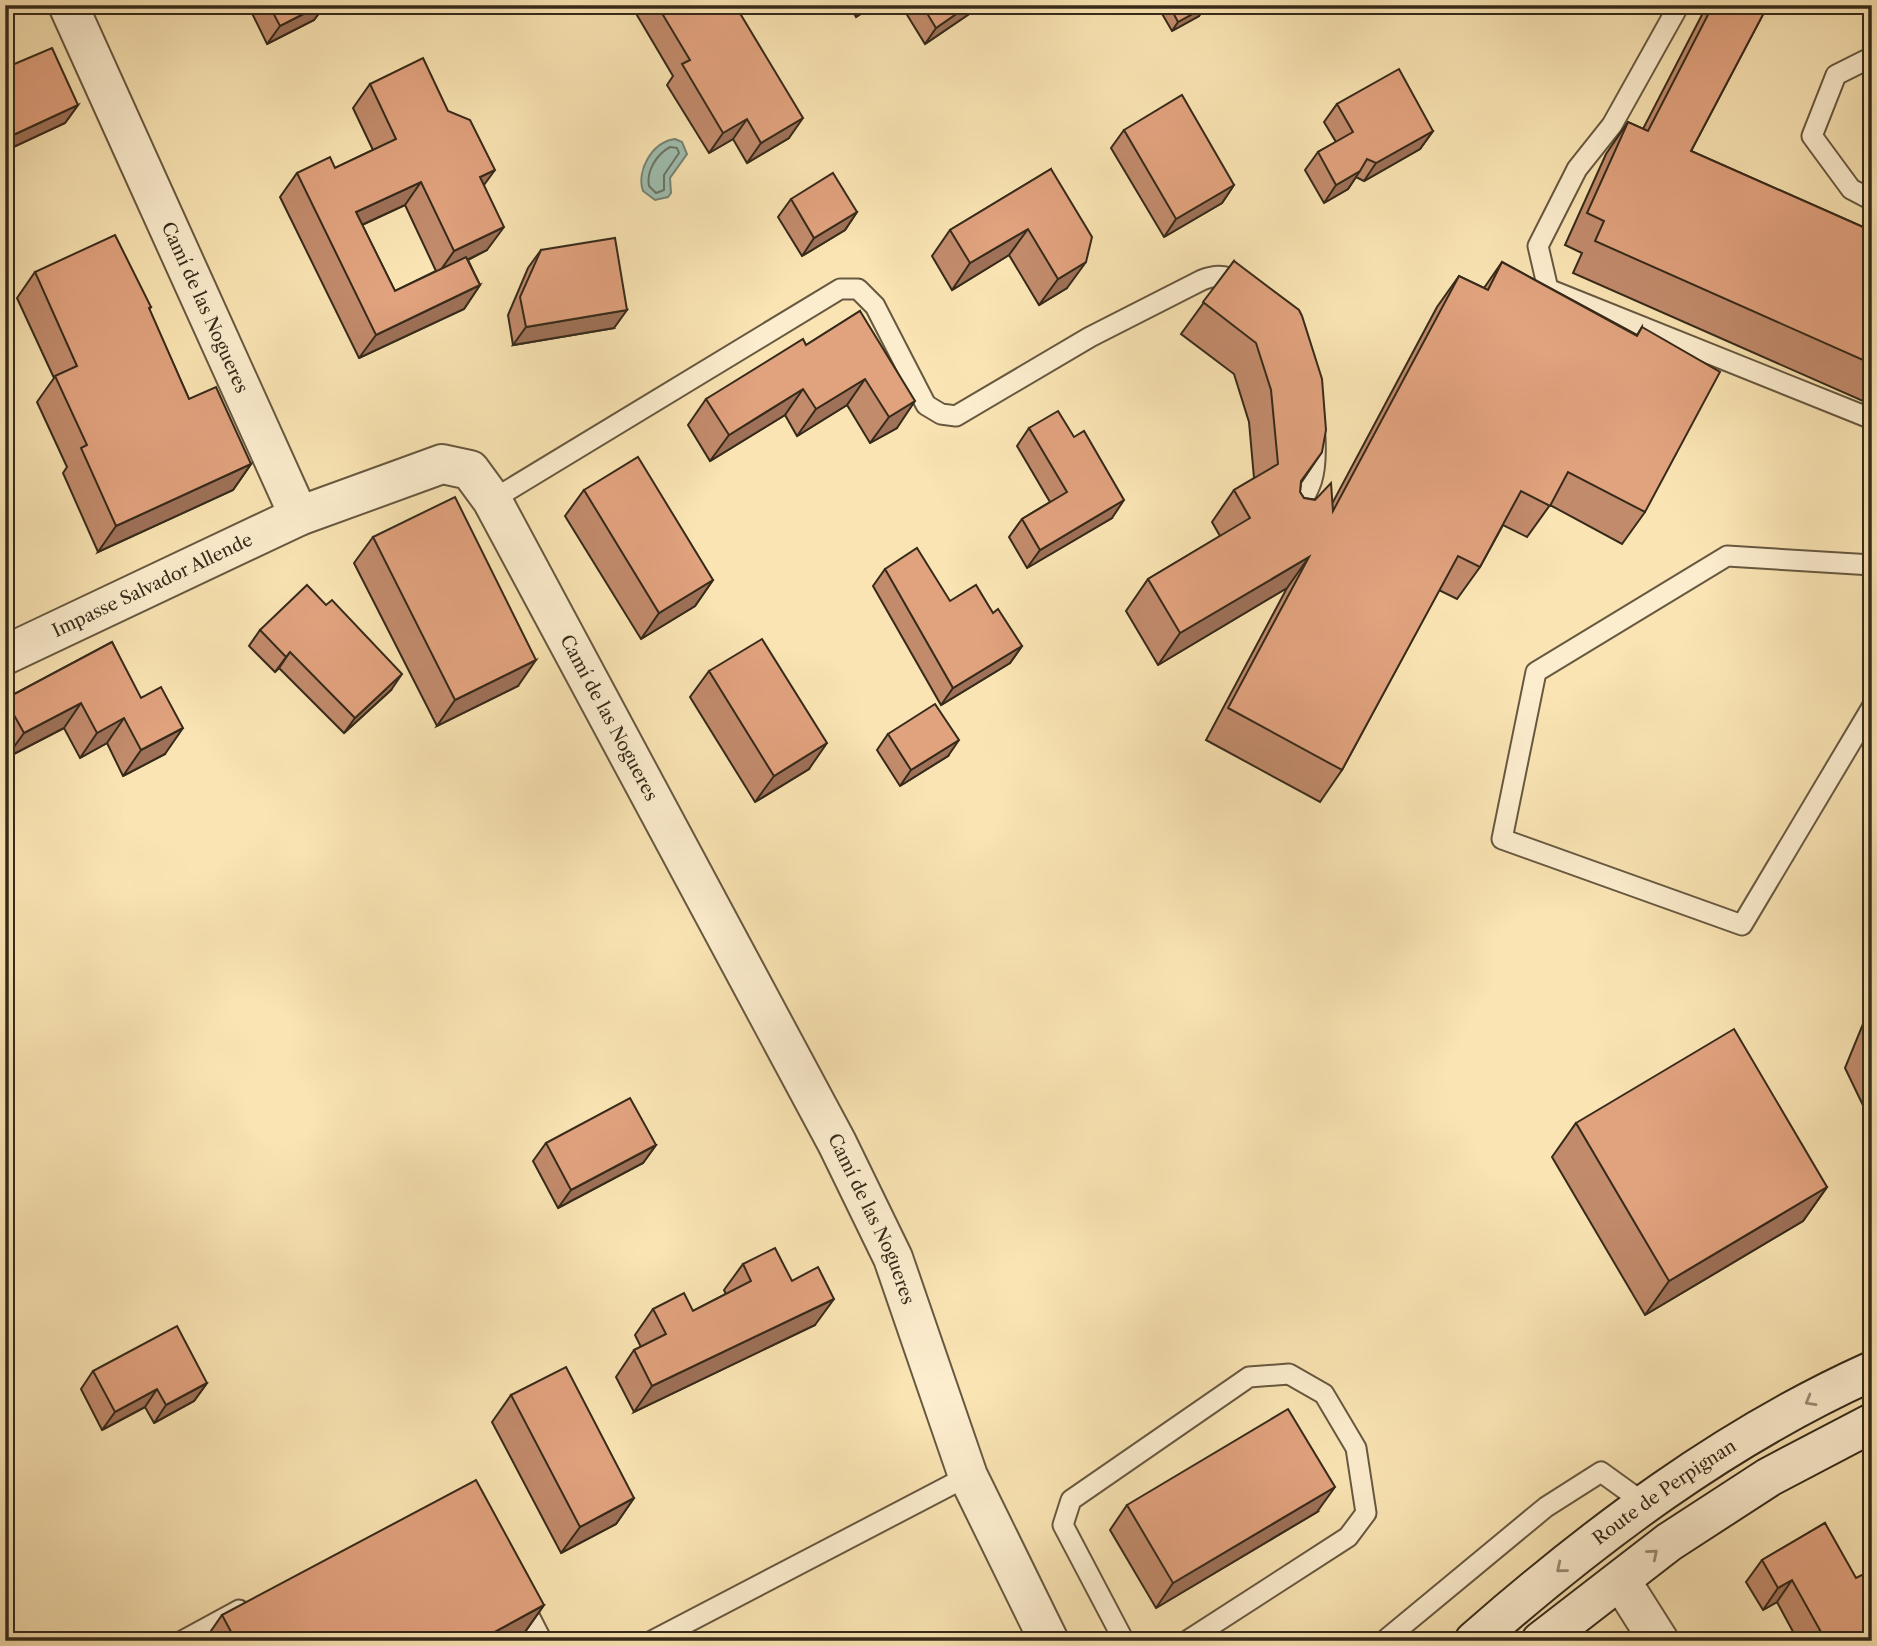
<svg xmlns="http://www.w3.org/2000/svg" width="1877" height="1646" viewBox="0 0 1877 1646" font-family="'Libre Caslon Text',serif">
<rect width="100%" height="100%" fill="#fae4b3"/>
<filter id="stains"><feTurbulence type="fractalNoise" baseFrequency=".00286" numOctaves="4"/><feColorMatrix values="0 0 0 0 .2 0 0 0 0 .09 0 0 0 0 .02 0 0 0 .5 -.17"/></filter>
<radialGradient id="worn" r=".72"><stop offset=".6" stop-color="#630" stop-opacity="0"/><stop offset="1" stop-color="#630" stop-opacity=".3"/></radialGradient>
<path fill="#9ebeb0" stroke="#748374" stroke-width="2" d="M675,139L682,142L687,154L670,178L671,193L668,197L655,200L643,191C636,171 652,142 675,139Z"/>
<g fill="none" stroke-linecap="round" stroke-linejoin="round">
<path stroke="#6a7465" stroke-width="2" d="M670,147L677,148L679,153L664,175V190L656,193L649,186C646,171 657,154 670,147Z"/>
<defs>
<g id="service">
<polyline points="1679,5 1612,125 1577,169 1538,246 1548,289 1872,419"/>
<polyline points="1872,57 1836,75 1812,136 1851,189 1872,200"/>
<path d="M492,500L840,289H858L875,306L926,405L941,414L956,416L1090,337L1202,280C1219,273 1229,276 1244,286"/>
<path d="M1290,519C1312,488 1317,476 1315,437"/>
<polyline points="1872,565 1727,556 1536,672 1502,839 1742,925 1872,707"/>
<polyline points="520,1598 542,1641"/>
<polyline points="182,1641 239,1610"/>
<polyline points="652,1641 968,1476"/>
<polyline points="1124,1641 1063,1525 1071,1500 1249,1377 1289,1374 1324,1394 1356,1448 1366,1513 1348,1537 1187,1641"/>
<polyline points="1384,1641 1546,1507 1601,1472 1644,1503"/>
</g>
<g id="minor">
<path id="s1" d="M68,5L299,516L442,464L470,470L492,500L837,1143L893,1258L968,1476L1049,1641"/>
<path id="s2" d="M5,655L299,516"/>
<polyline points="1621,1581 1659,1641"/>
</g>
<g id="secondary">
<path id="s3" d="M1474,1641C1595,1535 1725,1437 1872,1371"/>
<polyline points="1541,1641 1669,1542 1769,1477 1872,1423"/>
</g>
</defs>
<use href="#service" stroke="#675840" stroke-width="23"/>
<use href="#minor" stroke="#675840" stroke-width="42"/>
<use href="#secondary" stroke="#362a1a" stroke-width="42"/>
<use href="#service" stroke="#fcedce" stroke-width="19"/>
<use href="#minor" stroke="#fcedce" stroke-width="38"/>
<use href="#secondary" stroke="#fcedce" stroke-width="38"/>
</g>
<g fill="#c28b6c" stroke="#362a1a" stroke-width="2" fill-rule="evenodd">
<polygon points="248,5 325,5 314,20 267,44"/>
<polygon points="631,5 738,5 736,7 789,138 747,163 733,139 709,153 667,85 673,76"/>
<polygon points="849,5 874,5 856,17"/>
<polygon points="901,5 976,5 972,12 925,44"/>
<polygon points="1157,5 1204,5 1199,16 1172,31"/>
<polygon points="1707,5 1768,5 1691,151 1872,231 1872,405 1573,273 1582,253 1565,245 1606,154 1628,122 1643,129"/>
<polygon points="5,68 78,105 65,123 5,151"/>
<path d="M370,84L484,185L487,250L468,260L480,285L464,309L359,358L280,197L297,173L335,168L373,150L353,108ZM405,205L436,271L395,291L362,225Z"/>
<polygon points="1337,104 1433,131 1420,149 1364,181 1356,177 1348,189 1324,203 1305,170 1318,152 1336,142 1324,122"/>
<polygon points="1124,130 1234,185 1222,203 1164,237 1111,148"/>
<polygon points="1051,169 1067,288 1039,305 1009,255 952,290 932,256 950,230"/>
<polygon points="791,199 857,212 845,230 802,256 778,217"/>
<polygon points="541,250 614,328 513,345 508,315 528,268"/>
<polygon points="1234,261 1322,452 1301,483 1300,492 1304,498 1333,502 1437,307 1459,276 1484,288 1502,262 1637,335 1642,327 1645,512 1622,544 1550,505 1527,537 1503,525 1480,567 1457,599 1439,590 1342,770 1320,802 1206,740 1287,588 1158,665 1126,611 1148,579 1220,536 1212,522 1234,490 1254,478 1249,422 1234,374 1181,334"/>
<polygon points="35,272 151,307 149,310 189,399 251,464 233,490 98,552 63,473 67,467 37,402 54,378 17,298"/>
<polygon points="860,311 897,428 870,443 847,405 797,436 785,415 710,461 688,425 706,399 806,345"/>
<polygon points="1029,428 1112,518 1027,568 1009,537 1022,519 1050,502 1017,446"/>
<polygon points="584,490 713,580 695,606 641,639 565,516"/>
<polygon points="373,537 518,686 437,726 354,563"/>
<polygon points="885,569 950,601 1022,646 1010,663 941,705 873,586"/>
<polygon points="260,630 391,690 344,733 279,668 275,672 249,646"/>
<polygon points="112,642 165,754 123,776 107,743 80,758 64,728 6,758 5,757 5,699"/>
<polygon points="709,671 809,769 755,802 690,697"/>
<polygon points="888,734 948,756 900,786 877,750"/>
<polygon points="1872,1002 1872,1124 1845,1068"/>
<polygon points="1576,1123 1827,1187 1803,1221 1645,1315 1552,1157"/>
<polygon points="546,1143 656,1145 643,1163 558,1208 533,1161"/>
<polygon points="743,1264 792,1281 815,1325 634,1412 616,1377 634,1350 641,1347 635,1335 653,1309 693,1311 726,1294 724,1290"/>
<polygon points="93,1371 207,1383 194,1401 154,1423 145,1407 102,1430 81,1389"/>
<polygon points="511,1395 634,1498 616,1524 561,1553 492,1422"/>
<polygon points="1127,1505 1317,1512 1156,1608 1110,1530"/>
<polygon points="1825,1523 1872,1641 1798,1641 1777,1602 1763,1610 1746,1582 1762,1560"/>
<polygon points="544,1605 520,1639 517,1641 204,1641 222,1615"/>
</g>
<g fill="#9e7158" stroke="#362a1a" stroke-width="2">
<polygon points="321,5 325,5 314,20 267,44 280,26"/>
<polygon points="864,5 874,5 856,17"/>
<polygon points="969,5 976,5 972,12 925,44 936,28"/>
<polygon points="1205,7 1199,16 1172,31 1178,22"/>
<polygon points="78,105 65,123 5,151 5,142 9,137"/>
<polygon points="803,118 789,138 747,163 761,143"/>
<polygon points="747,119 733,139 709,153 723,133"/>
<polygon points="1433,131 1420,149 1364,181 1376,163"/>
<polygon points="495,170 478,193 480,177"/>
<polygon points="1360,171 1348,189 1324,203 1336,185"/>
<polygon points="421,182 405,205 340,235 356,212"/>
<polygon points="1234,185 1222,203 1164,237 1176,219"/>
<polygon points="857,212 845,230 802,256 814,238"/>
<polygon points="504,227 487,250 438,274 454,251"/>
<polygon points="1028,229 1009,255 952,290 970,263"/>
<polygon points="1086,262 1067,288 1039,305 1058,279"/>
<polygon points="480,285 464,309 359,358 376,335"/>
<polygon points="627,310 614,328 513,345 526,327"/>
<polygon points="865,379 847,405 797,436 816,409"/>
<polygon points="803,389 785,415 710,461 729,435"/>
<polygon points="915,401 897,428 870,443 889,417"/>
<polygon points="251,464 233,490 98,552 116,526"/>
<polygon points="1124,500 1112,518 1027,568 1040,550"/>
<polygon points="1309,557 1287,588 1158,665 1180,633"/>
<polygon points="713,580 695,606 641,639 659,613"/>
<polygon points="1022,646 1010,663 941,705 953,688"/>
<polygon points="290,652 279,668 275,672 286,657"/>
<polygon points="536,660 518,686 437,726 455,700"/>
<polygon points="402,674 391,690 344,733 355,718"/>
<polygon points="81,703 64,728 6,758 24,733"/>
<polygon points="124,718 107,743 80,758 97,733"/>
<polygon points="183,728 165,754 123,776 141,750"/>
<polygon points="959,740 948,756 900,786 911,770"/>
<polygon points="827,743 809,769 755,802 774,776"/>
<polygon points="656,1145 643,1163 558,1208 571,1190"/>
<polygon points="1827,1187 1803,1221 1645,1315 1669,1281"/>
<polygon points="834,1299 815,1325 634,1412 652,1386"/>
<polygon points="207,1383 194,1401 154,1423 166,1405"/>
<polygon points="157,1389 145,1407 102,1430 115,1412"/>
<polygon points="1335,1487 1317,1512 1156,1608 1173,1583"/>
<polygon points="634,1498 616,1524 561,1553 580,1527"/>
<polygon points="1792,1580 1777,1602 1763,1610 1778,1588"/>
<polygon points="544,1605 520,1639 517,1641 478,1641"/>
</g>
<g fill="#e1a27e" stroke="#362a1a" stroke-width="2">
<polygon points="269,5 321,5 280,26"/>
<polygon points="657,5 735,5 803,118 761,143 747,119 723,133 682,64 690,60"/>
<polygon points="922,5 969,5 936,28"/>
<polygon points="1169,5 1204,5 1205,7 1178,22"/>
<polygon points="1713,5 1768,5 1691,151 1872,231 1872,364 1595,241 1604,221 1587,213 1628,122 1648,131"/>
<polygon points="52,48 78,105 9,137 5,128 5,68"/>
<polygon points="423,58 448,111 470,120 495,170 480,177 504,227 454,251 421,182 356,212 395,291 466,257 480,285 376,335 297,173 330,157 335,168 396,139 370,84"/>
<polygon points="1399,69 1433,131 1376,163 1367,159 1360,171 1336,185 1318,152 1353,132 1337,104"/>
<polygon points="1182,95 1234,185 1176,219 1124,130"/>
<polygon points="1051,169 1092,237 1086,262 1058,279 1028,229 970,263 950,230"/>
<polygon points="833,173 857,212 814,238 791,199"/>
<polygon points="115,235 151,307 149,308 189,399 216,387 251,464 116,526 81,448 87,445 55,376 77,366 35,272"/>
<polygon points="615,238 627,310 526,327 520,297 541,250"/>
<polygon points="1234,261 1299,310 1302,316 1322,379 1326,430 1322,452 1301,481 1300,492 1304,498 1315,500 1331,483 1333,511 1459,276 1488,290 1502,262 1637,336 1642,327 1720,372 1645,512 1568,472 1550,506 1521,491 1480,567 1458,556 1342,770 1228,708 1309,557 1180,633 1148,579 1250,518 1234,490 1278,464 1271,390 1256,343 1203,302"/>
<polygon points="860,311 915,401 889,417 865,379 816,409 803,389 729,435 706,399 803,339 806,345"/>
<polygon points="1058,411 1074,437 1084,431 1124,500 1040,550 1022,519 1067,492 1029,428"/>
<polygon points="638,457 713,580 659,613 584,490"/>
<polygon points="455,497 536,660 455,700 373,537"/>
<polygon points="917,548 950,601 976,585 993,613 998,609 1022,646 953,688 885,569"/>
<polygon points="307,585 326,605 332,600 402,674 355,718 290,652 286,657 260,630"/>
<polygon points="762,639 827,743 774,776 709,671"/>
<polygon points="112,642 141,698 161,687 183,728 141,750 124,718 97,733 81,703 24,733 5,699"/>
<polygon points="935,704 959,740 911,770 888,734"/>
<polygon points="1872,1026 1872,1040 1869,1034"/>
<polygon points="1734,1029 1827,1187 1669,1281 1576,1123"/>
<polygon points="630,1098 656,1145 571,1190 546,1143"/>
<polygon points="775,1248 792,1281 818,1267 834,1299 652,1386 634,1350 666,1334 653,1309 684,1293 693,1311 751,1281 743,1264"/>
<polygon points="177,1326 207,1383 166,1405 157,1389 115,1412 93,1371"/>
<polygon points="566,1367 634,1498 580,1527 511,1395"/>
<polygon points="1288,1409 1335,1487 1173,1583 1127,1505"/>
<polygon points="476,1480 544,1605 478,1641 236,1641 222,1615"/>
<polygon points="1825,1523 1856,1578 1872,1570 1872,1641 1826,1641 1792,1580 1778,1588 1762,1560"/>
</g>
<defs><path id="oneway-chevron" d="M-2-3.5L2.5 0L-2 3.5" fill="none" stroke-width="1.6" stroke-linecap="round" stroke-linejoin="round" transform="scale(1.75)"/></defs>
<g stroke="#998c74">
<use href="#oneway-chevron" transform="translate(1810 1401) rotate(150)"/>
<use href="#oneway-chevron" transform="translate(1653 1554) rotate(-40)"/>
<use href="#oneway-chevron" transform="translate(1561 1568) rotate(141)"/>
</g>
<g text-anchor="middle" stroke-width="5" stroke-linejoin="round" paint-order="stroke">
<g font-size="18" fill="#362a1a" stroke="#fcedce">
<text dy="6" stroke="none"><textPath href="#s1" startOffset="332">Camí de las Nogueres</textPath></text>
<text dy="6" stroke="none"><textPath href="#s2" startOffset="163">Impasse Salvador Allende</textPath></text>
<text dy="6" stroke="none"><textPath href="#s1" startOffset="1026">Camí de las Nogueres</textPath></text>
<text dy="6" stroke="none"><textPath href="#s1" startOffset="1592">Camí de las Nogueres</textPath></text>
<text dy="6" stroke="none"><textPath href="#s3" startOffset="242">Route de Perpignan</textPath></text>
</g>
</g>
<rect width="1877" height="1646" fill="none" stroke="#fae4b3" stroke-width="28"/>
<rect x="7" y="7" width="1863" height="1632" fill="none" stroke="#362a1a" stroke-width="3.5"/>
<rect x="14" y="14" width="1849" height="1618" fill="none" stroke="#362a1a" stroke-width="2"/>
<rect width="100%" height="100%" filter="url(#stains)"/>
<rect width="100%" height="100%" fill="url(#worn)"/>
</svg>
